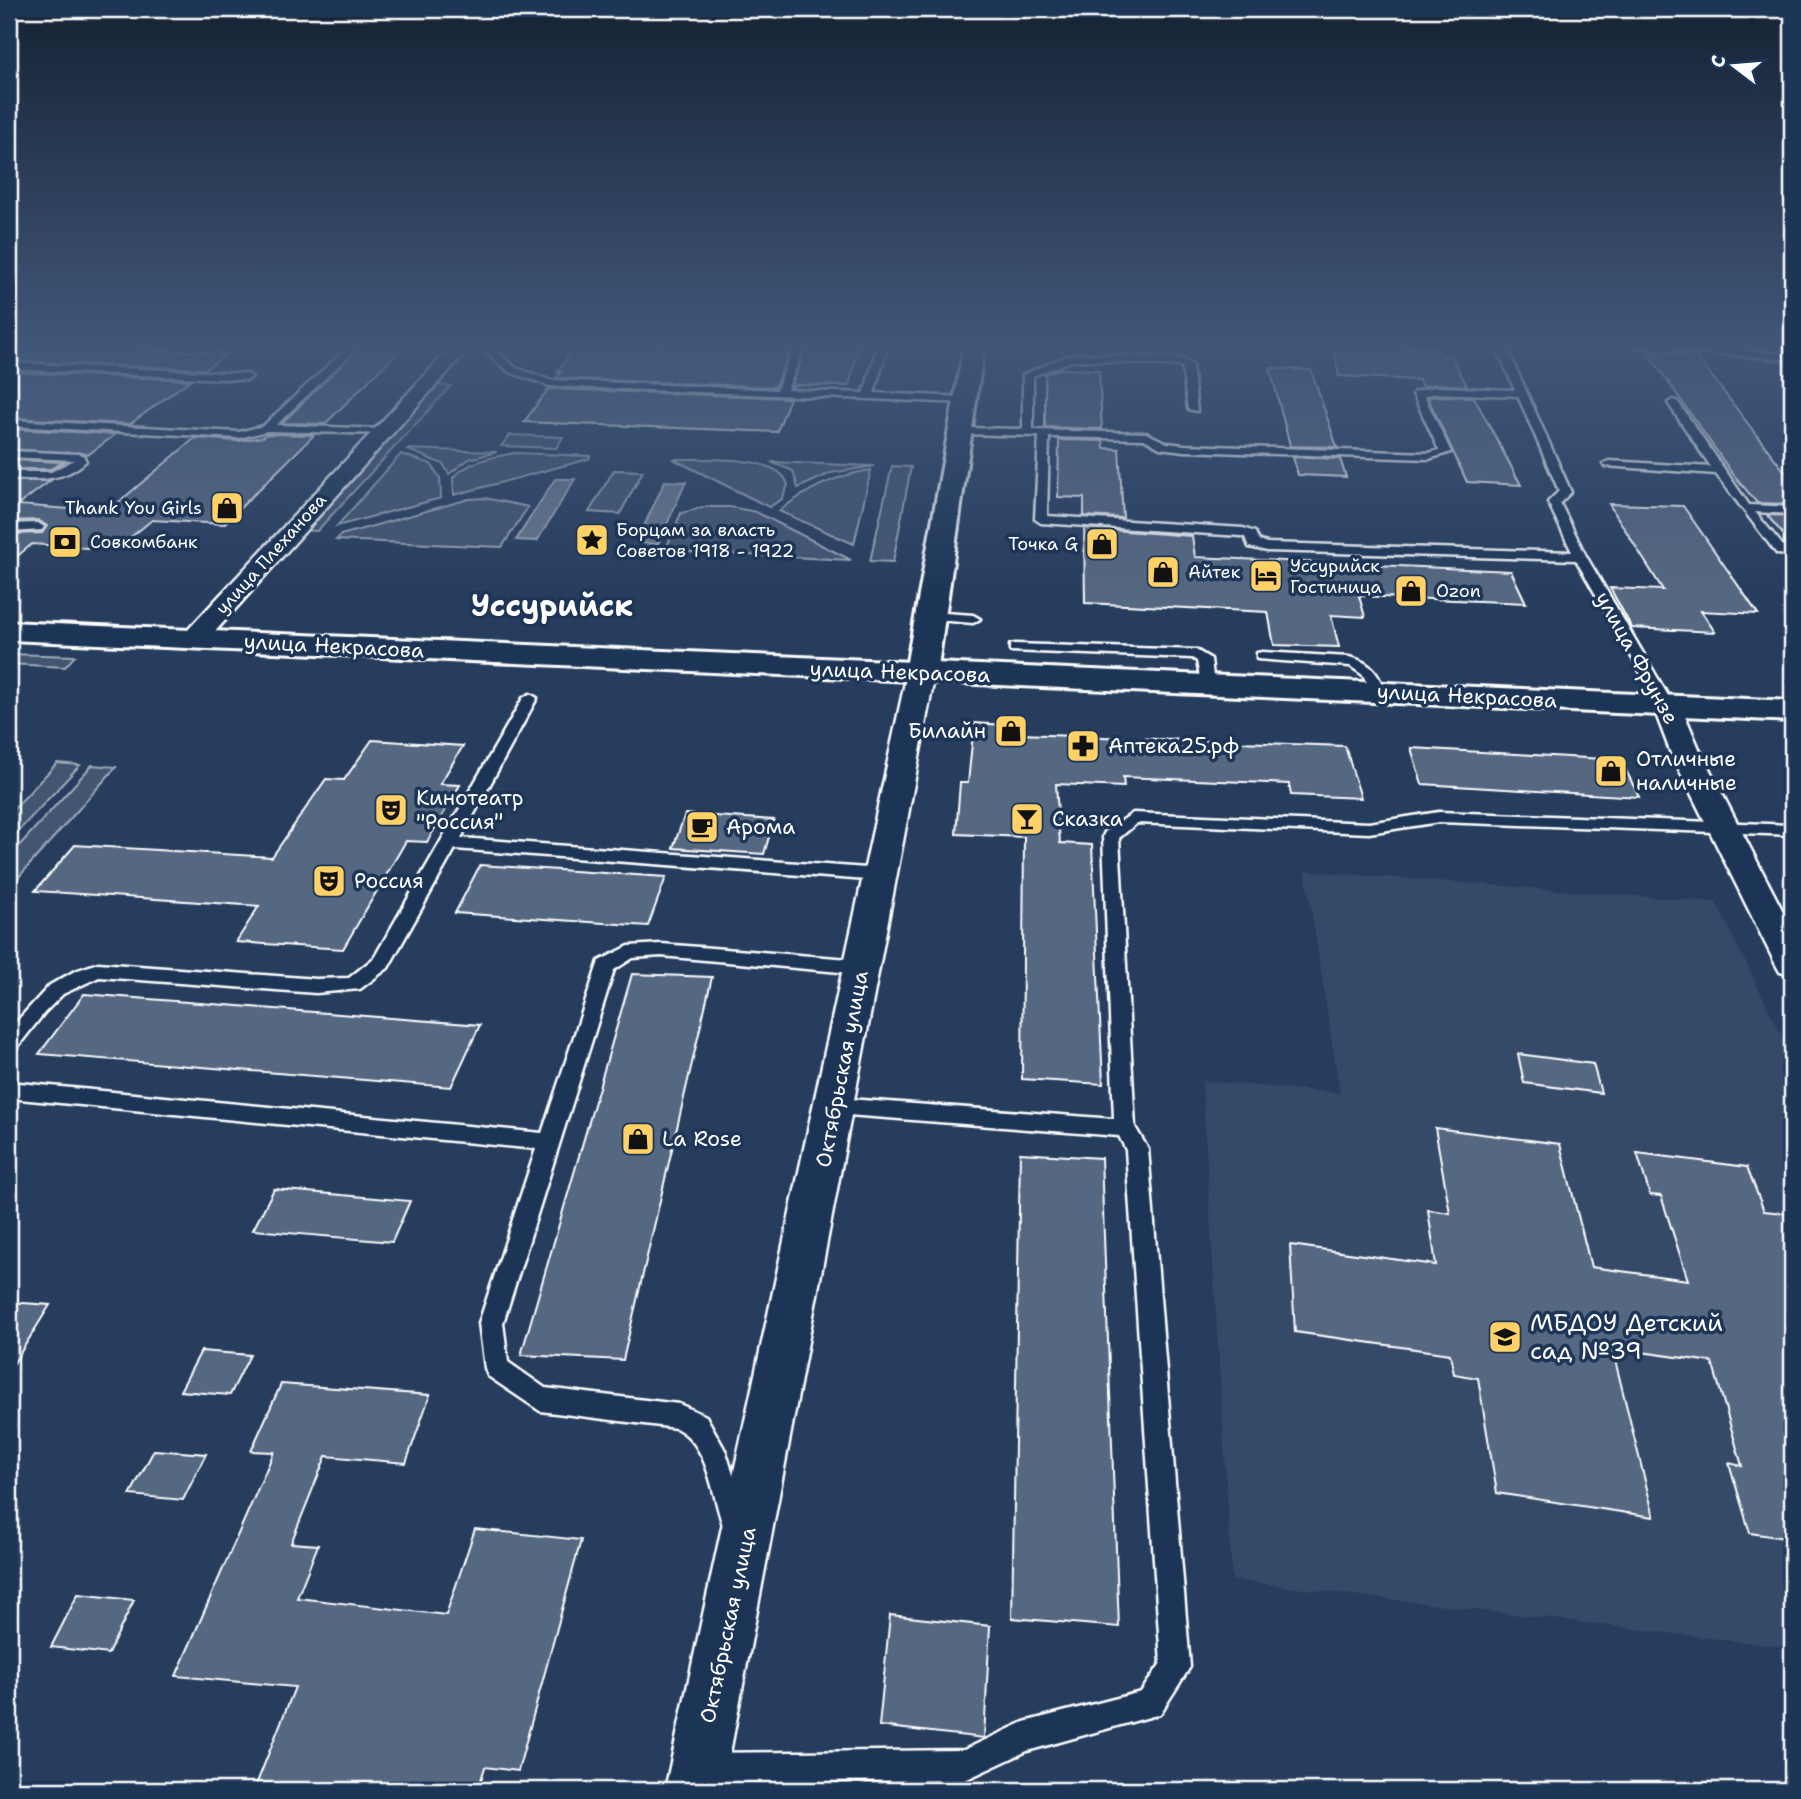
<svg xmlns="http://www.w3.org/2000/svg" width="1801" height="1799" viewBox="0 0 1801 1799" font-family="'Shantell Sans',sans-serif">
<rect width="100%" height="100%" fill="#263d5e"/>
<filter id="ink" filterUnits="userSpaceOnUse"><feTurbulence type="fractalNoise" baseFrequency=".0143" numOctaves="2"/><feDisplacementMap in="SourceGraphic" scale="14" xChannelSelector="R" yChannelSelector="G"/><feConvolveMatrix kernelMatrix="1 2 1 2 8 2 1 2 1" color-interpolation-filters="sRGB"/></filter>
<g filter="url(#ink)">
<polygon fill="#344a68" points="1305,871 1716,902 1792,1056 1792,1648 1232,1580 1202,1081 1340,1093"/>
<g fill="#425672" stroke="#a0aab8" stroke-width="2">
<polygon points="435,385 451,386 317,531 298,530"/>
<polygon points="510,435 563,437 556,448 501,446"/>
<polygon points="406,449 497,452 469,459 449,474 443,464"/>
<path d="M515,453L590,456L589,459L454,495L453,478C469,460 493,457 515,453Z"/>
<polygon points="401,454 431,464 440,478 441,498 337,526"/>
<path d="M673,459C700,460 780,453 788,485L782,499L769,507Z"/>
<polygon points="771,462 874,466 831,473 798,488 793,471"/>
<polygon points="892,466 911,467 893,562 870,561"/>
<polygon points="614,470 643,471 620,514 589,512"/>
<path d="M871,470L854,544L779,511C807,489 836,475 871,470Z"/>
<polygon points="485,498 528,507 502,547 336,540 341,535 469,499"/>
<polygon points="705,507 730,507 756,512 851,560 665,551 681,513"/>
<polygon points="9,654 75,656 65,667 9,664"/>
<polygon points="57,763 80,765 9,841 9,814"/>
<polygon points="92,765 116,767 9,888 9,857"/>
</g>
<g fill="#67788e" stroke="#a4aebb" stroke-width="2">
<polygon points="555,479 575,479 537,541 516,540"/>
<polygon points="665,481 686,482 658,544 636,543"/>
</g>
<g fill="#556781" stroke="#fff" stroke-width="2">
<polygon points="26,345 60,345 228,353 205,369 9,361 9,356"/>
<polygon points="362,345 405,345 325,424 282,423"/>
<polygon points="577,345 792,345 775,387 557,378 561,372 557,372"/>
<polygon points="807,345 859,345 849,386 796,385 791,388"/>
<polygon points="1333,345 1436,349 1439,355 1451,356 1467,386 1435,384 1422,387 1419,380 1339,376"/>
<polygon points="1648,353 1696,356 1792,481 1792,504 1757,503 1732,473"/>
<polygon points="1270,368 1311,370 1337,447 1290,446"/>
<polygon points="1058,369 1099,370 1102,429 1045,427 1045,374"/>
<polygon points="9,372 190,380 130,424 9,418"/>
<polygon points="549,388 550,389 790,398 777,432 524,422"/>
<polygon points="1435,396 1474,397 1521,485 1467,482 1428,398"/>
<polygon points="9,429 116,434 89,454 9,449"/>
<polygon points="267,434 314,435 224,524 152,520 115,550 32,544 9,563 9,534 42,533 47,526 38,520 9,521 9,481 50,481 18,505 107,512 195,438 239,441 263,437"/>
<polygon points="1059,440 1103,441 1104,448 1119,449 1123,518 1084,516 1084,498 1058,497"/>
<polygon points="1293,457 1340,459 1346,477 1298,475"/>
<polygon points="9,460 64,462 50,469 9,469"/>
<polygon points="1609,504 1683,506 1758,614 1701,611 1715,632 1632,628 1610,588 1663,590"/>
<polygon points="1767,515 1792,516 1792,544 1791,544"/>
<polygon points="1084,528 1192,536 1195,557 1511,571 1526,603 1359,596 1365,617 1331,615 1339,647 1274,645 1268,612 1085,603"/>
<polygon points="974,723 1021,726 1020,734 1345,746 1361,798 1291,795 1289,784 1123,777 1124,787 1056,784 1060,843 1092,845 1103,1084 1022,1079 1024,837 956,834 960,783 968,783"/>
<polygon points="372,740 463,746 440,784 460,785 427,842 406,841 343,949 236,942 259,906 35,891 75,845 272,857 326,779 344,780"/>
<polygon points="1411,748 1621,760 1639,797 1422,784"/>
<polygon points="685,814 774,820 764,854 673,848"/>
<polygon points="480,865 666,877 648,926 455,913"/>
<polygon points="632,974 712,977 623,1360 521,1355"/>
<polygon points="84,994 480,1025 451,1087 39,1054"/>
<polygon points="1518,1054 1593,1064 1601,1093 1524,1083"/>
<polygon points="1435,1128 1560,1144 1591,1267 1688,1280 1661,1196 1650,1195 1637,1153 1747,1167 1764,1211 1792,1214 1792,1539 1750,1533 1729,1463 1742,1466 1712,1362 1612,1348 1654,1517 1497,1493 1478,1378 1454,1374 1450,1354 1295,1332 1290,1245 1436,1265 1428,1210 1450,1213"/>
<polygon points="1020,1153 1101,1158 1119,1627 1012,1618"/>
<polygon points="274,1189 410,1201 392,1242 253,1230"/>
<polygon points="9,1302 50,1305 9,1371"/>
<polygon points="201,1351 250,1355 230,1395 180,1391"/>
<polygon points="281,1384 430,1395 406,1463 326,1456 291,1543 318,1545 297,1598 446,1615 475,1529 581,1540 518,1771 485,1767 478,1790 254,1790 295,1687 176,1676 274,1452 251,1451"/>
<polygon points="154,1450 206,1454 183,1500 130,1495"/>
<polygon points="78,1594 134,1600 108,1654 51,1647"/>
<polygon points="890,1615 990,1626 984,1738 879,1726"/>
</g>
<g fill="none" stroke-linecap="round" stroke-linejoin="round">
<defs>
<g id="lane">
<polygon points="350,345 360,345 276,425 383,429 388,432 387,434 267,431 239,438 9,426 9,420 239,432 263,426"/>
<polygon points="478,345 488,345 516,368 550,380 777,390 795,345 805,345 787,390 864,393 878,345 888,345 874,393 966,397 971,400 966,403 550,386 509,372"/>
<polygon points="1616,345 1667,345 1792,354 1792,360"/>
<path d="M1504,350L1509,353L1571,492L1560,503L1586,556L1674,706L1672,709H1662L1660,706L1576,560L1267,551L1249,547L1245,537L1241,536L1041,523L1035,519L1039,436L962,434L957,431L962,428L1023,429V375L1066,356L1080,354L1179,358L1192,364L1197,411L1188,409L1182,366L1080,360L1071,361L1033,376V430L1146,433L1167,443L1184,445L1429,453L1439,450L1413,394L1414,392L1435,387L1515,390L1499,353ZM1435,393L1518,396L1559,491L1548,502L1572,552L1267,543L1259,541L1255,532L1243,528L1047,516L1049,437L1144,439L1160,448L1184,451L1429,459L1451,452L1424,396Z"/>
<polygon points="9,363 247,374 252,377 247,380 9,369"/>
<polygon points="1673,400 1677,401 1749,505 1792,507 1792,514 1755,512 1784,547 1792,547 1792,555 1777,554 1716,474 1605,466 1603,464 1609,461 1711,467 1668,403"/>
<path d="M9,451L79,454L83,455L86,461C64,482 37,480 9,478V472H51L74,460L9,457Z"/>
<polygon points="38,523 44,527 42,530 9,532 9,524"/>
<polygon points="931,612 973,615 980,619 973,623 926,619 926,613"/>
<polygon points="1015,644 1196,650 1211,659 1214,685 1207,689 1202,688 1197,661 1192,658 1010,651 1010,645"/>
<path d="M1262,652L1349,657C1370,662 1378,672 1385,692L1378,696L1373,695L1363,675L1350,666L1257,659V653Z"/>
<polygon points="530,694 537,698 461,838 880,869 889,875 880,881 455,849 388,968 360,989 316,993 99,977 63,994 44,1013 16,1049 9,1051 9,1030 50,985 75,971 98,963 316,979 349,978 374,958 523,698"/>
<polygon points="1439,812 1792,825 1792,835 1439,822 1369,833 1137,823 1119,838 1135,1127 1148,1149 1190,1667 1160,1714 1027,1751 965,1780 704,1783 693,1779 689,1768 693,1757 704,1753 964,1750 1024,1722 1141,1692 1161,1663 1126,1150 1119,1136 835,1114 828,1112 825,1106 828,1100 835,1098 1114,1119 1103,836 1105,832 1133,813 1369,823"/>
<path d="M661,944L862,960L869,962L871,967L869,972L862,974L661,956L633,958L614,970L503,1323L508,1362L545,1388L679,1404L706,1416L726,1452L748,1524L744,1533L735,1537L726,1533C712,1501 711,1445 676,1428L540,1411L488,1376L485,1368L479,1323L536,1149L9,1098V1082L542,1133L599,961L629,946Z"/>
</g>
<g id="street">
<polygon points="453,345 472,345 203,645 194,647 185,645 181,639 185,633"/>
<polygon points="921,665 931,667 935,673 723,1790 665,1790 907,673 911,667"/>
<polygon points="1667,698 1677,700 1681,706 1700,751 1792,929 1792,975 1780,972 1775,963 1670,751 1653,706 1657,700"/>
</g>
<polygon id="secondary" points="964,345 984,345 937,673 932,680 921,682 910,680 905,673"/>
<polygon id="primary" points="9,622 1792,701 1792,721 9,640"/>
</defs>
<use href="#lane" stroke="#fff" stroke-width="5"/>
<use href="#street" stroke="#fff" stroke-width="5"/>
<use href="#secondary" stroke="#fff" stroke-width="6"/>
<use href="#primary" stroke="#fff" stroke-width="6"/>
<use href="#lane" fill="#1d3557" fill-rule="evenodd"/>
<use href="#street" fill="#1d3557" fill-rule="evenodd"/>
<use href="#secondary" fill="#1d3557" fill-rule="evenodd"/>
<use href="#primary" fill="#1d3557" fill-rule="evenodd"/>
</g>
</g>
<linearGradient id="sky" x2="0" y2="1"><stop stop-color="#152234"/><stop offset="0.58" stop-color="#415779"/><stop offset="1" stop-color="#415779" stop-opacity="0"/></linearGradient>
<rect width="1801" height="597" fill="url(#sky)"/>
<defs>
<symbol id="shop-square" viewBox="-11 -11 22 22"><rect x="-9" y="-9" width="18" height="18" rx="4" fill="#ffd166" stroke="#1d3557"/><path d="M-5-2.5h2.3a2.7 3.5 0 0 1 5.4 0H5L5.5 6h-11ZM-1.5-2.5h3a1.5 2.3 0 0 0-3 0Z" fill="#111"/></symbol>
<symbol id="sight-square" viewBox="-11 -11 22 22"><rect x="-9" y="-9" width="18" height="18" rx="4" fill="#ffd166" stroke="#1d3557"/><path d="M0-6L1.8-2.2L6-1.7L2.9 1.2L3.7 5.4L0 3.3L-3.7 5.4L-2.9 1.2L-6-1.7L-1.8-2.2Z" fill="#111"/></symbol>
<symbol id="bank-square" viewBox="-11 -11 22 22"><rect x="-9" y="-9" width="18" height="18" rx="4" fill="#ffd166" stroke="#1d3557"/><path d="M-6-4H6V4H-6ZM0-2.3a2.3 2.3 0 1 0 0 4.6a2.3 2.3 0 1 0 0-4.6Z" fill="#111"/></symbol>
<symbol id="hotel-square" viewBox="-11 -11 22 22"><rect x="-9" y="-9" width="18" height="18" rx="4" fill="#ffd166" stroke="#1d3557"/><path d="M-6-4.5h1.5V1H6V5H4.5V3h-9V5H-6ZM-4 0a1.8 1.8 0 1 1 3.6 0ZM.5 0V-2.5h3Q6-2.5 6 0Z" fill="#111"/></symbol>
<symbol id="pharmacy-square" viewBox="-11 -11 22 22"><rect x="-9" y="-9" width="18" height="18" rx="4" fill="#ffd166" stroke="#1d3557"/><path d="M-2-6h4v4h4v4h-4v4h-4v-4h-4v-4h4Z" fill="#111"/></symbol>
<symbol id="theatre-square" viewBox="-11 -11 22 22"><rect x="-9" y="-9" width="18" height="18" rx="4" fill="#ffd166" stroke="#1d3557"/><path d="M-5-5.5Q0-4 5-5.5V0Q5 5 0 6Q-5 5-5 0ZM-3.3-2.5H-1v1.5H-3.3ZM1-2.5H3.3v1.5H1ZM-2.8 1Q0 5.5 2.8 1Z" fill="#111"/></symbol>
<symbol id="bar-square" viewBox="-11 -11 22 22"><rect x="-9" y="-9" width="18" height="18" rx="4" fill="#ffd166" stroke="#1d3557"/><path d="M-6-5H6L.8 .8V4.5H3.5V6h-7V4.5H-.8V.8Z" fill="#111"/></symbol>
<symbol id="cafe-square" viewBox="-11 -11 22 22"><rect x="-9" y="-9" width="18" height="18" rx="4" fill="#ffd166" stroke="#1d3557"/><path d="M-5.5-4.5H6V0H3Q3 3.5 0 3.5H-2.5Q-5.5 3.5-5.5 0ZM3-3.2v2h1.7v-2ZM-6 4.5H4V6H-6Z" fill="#111"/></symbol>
<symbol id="school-square" viewBox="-11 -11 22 22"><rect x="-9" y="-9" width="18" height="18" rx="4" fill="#ffd166" stroke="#1d3557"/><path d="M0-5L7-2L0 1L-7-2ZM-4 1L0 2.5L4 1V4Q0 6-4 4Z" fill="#111"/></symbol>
</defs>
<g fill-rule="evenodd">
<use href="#shop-square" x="208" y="489" width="38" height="38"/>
<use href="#sight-square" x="573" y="521" width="38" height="38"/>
<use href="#bank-square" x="46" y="523" width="38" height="38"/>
<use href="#shop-square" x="1083" y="525" width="38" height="38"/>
<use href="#shop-square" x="1144" y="553" width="38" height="38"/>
<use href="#hotel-square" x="1247" y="557" width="38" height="38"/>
<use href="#shop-square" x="1392" y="572" width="38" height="38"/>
<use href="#shop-square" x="992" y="712" width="38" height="38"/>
<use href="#pharmacy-square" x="1064" y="727" width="38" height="38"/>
<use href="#shop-square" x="1592" y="752" width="38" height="38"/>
<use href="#theatre-square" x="372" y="791" width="38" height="38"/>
<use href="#bar-square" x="1008" y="800" width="38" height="38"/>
<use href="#cafe-square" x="683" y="808" width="38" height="38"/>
<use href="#theatre-square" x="310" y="862" width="38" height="38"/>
<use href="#shop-square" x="619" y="1120" width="38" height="38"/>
<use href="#school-square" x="1486" y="1318" width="38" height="38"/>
</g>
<g text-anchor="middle" stroke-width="7" stroke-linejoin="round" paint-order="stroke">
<g font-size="18" fill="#fff" stroke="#1d3557" text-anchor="start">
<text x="202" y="514" text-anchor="end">Thank You Girls</text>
<text x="616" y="536">Борцам за власть<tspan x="616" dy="21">Советов 1918 - 1922</tspan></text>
<text x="90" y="548">Совкомбанк</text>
<text x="1078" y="550" text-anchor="end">Точка G</text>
<text x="1290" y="572">Уссурийск<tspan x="1290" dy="21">Гостиница</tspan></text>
<text x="1188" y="578">Айтек</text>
<text x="1436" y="597">Ozon</text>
</g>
<g font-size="18" fill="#fff" stroke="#1d3557">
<text transform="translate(271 554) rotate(-48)" y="6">улица Плеханова</text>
</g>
<g font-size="21" fill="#fff" stroke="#1d3557">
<text transform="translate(334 646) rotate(3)" y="7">улица Некрасова</text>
<text transform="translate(1637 658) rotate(61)" y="7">улица Фрунзе</text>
<text transform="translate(900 672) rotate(2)" y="7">улица Некрасова</text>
<text transform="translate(1467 696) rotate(3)" y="7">улица Некрасова</text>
<text transform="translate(842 1069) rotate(-79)" y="7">Октябрьская улица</text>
<text transform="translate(728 1625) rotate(-78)" y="7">Октябрьская улица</text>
</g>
<g font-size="21" fill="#fff" stroke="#1d3557" text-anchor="start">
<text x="986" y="738" text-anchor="end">Билайн</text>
<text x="1108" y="753">Аптека25.рф</text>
<text x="1636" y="766">Отличные<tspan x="1636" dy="24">наличные</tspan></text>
<text x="416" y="805">Кинотеатр<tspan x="416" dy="24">"Россия"</tspan></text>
<text x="1052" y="826">Сказка</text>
<text x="726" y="834">Арома</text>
<text x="354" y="888">Россия</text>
<text x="662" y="1146">La Rose</text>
</g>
<g font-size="24" fill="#fff" stroke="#1d3557" text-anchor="start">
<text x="1530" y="1331">МБДОУ Детский<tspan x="1530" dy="28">сад №39</tspan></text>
</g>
<g font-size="30" font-weight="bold" fill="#fff" stroke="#1d3557">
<text x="552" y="616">Уссурийск</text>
</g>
</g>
<rect width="1801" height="1799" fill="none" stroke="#1d3557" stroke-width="35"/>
<rect x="18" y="18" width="1766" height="1764" fill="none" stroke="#fff" stroke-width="2.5" filter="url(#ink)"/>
<g transform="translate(1734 66) rotate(286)" stroke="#1d3557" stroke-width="5" paint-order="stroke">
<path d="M0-5L12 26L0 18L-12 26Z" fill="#ffffff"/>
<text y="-10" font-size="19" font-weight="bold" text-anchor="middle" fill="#ffffff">С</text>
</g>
</svg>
